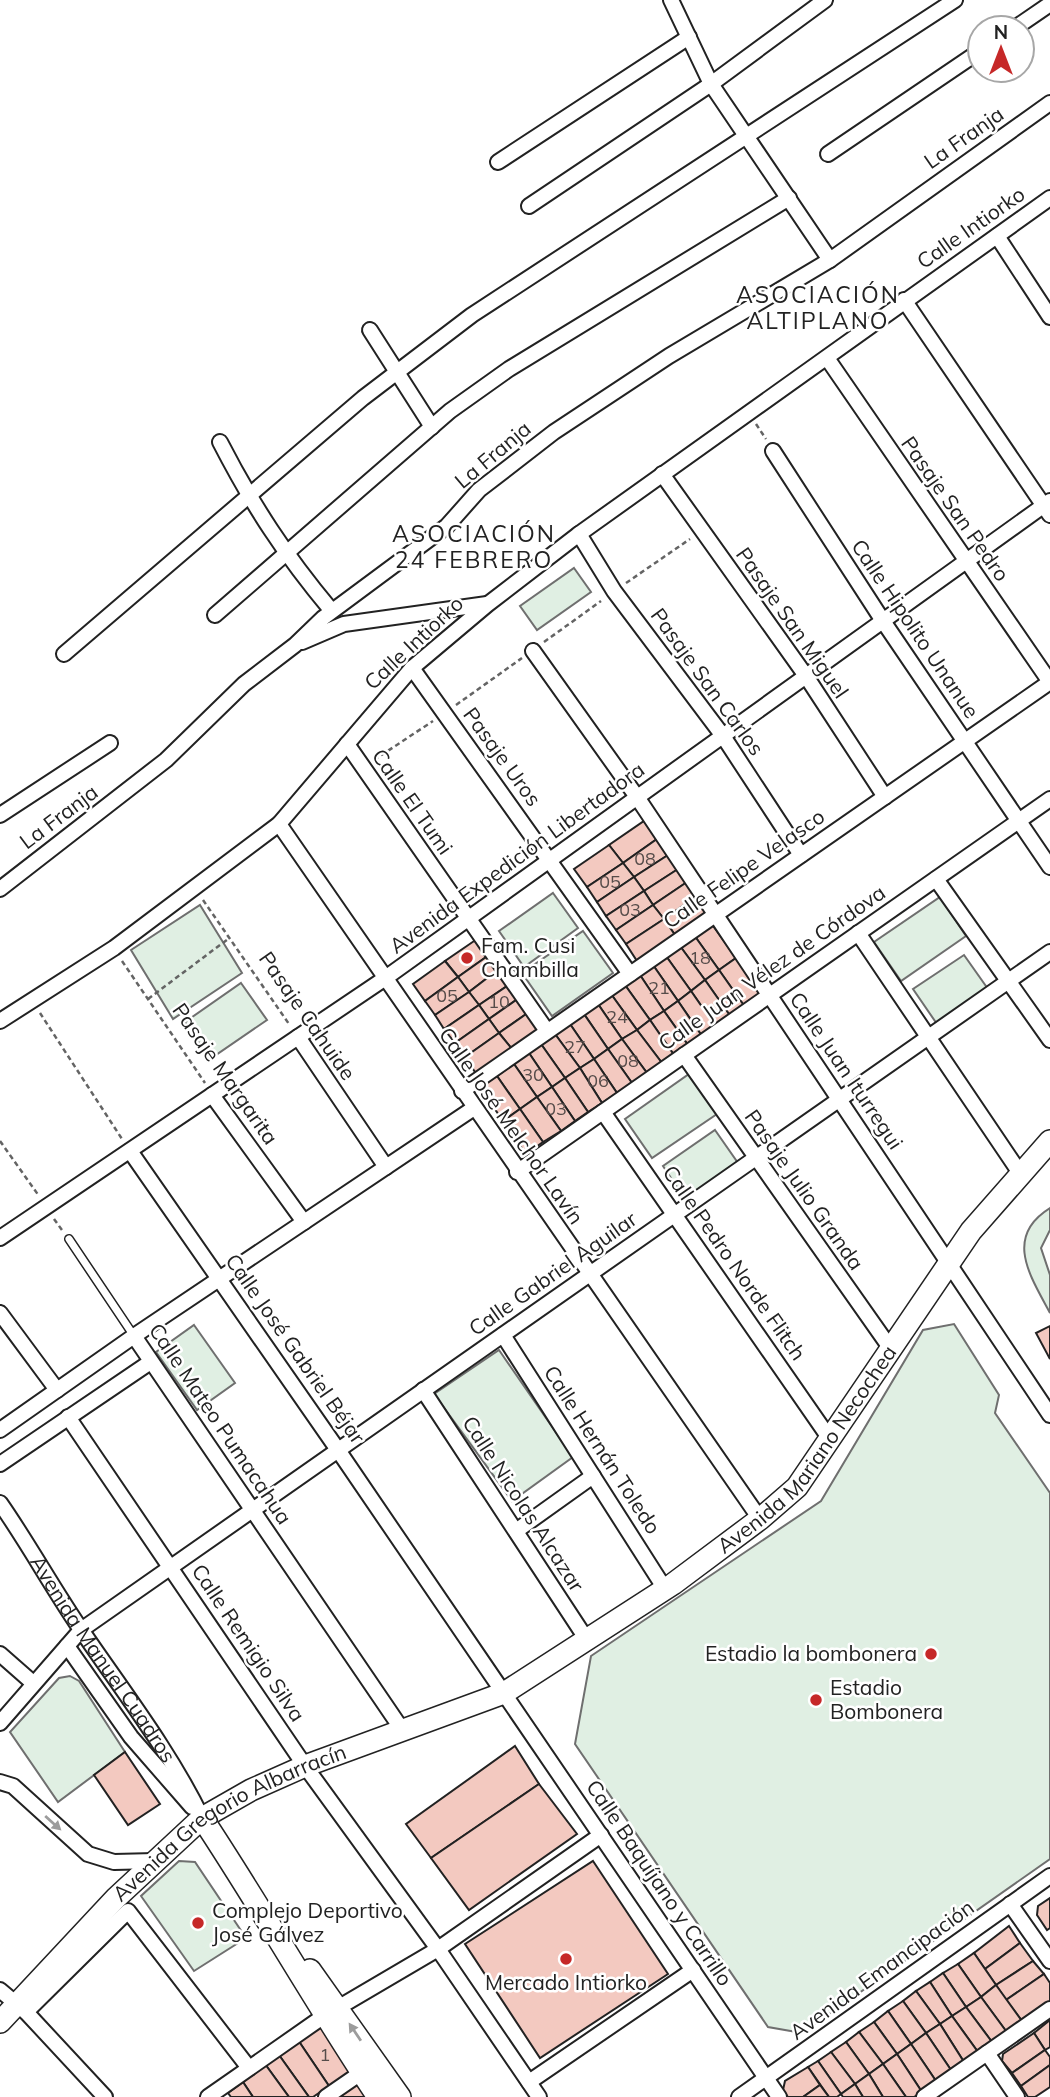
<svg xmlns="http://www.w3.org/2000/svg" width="1050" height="2097" viewBox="0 0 1050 2097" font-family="Mulish,sans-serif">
<rect width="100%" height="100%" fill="#fff"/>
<g fill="#e0efe3" stroke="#6f6f6f" stroke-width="2">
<polygon points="574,568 591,592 537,630 520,606"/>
<polygon points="553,893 578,928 524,967 499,931"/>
<polygon points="940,897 966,936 901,981 874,942"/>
<polygon points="200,905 242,973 173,1019 131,950"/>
<polygon points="583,931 613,973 552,1016 522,973"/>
<polygon points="964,955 988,989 937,1024 913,989"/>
<polygon points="241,983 267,1020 210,1059 185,1022"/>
<polygon points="689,1074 717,1114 652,1158 625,1119"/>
<polygon points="715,1130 738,1163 685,1199 663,1166"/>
<path d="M1050,1208V1230L1041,1248L1050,1275V1313C1031,1277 1003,1237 1050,1208Z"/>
<polygon points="954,1324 999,1395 995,1413 1050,1493 1050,1859 802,2033 768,2027 575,1744 591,1656 821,1501 923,1330"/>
<polygon points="194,1325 235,1383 197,1410 156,1352"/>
<polygon points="499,1350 573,1457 512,1501 434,1394"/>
<polygon points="70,1676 79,1681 125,1752 58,1802 10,1732 59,1678"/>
<polygon points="179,1861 195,1862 246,1938 194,1971 141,1896"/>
</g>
<g fill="#f3c9c0" stroke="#222" stroke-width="2">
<polygon points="644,821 657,839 623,863 609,845"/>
<polygon points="657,839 668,855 634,877 623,863"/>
<polygon points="609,845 623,863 587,887 574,869"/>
<polygon points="668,855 678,869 644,891 634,877"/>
<polygon points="623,863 634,877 597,902 587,887"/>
<polygon points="678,869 687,882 653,905 644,891"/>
<polygon points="634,877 644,891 606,916 597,902"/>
<polygon points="687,882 697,896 664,919 653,905"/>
<polygon points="644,891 653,905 616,930 606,916"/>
<polygon points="697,896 708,912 675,935 664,919"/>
<polygon points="653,905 664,919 626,944 616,930"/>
<polygon points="664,919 675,935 637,961 626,944"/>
<polygon points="711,923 736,958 719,970 694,935"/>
<polygon points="694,935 719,970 705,980 680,946"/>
<polygon points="477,939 489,955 458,977 445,961"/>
<polygon points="680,946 705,980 691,991 666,956"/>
<polygon points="489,955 499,969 469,992 458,977"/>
<polygon points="666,956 691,991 678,1001 653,965"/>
<polygon points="736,958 762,996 745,1007 719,970"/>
<polygon points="445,961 458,977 425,1001 413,984"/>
<polygon points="653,965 678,1001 664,1011 640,975"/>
<polygon points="499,969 510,984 479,1005 469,992"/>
<polygon points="719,970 745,1007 731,1017 705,980"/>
<polygon points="640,975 664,1011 650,1020 625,985"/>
<polygon points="458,977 469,992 435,1015 425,1001"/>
<polygon points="705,980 731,1017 716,1027 691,991"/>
<polygon points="510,984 519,998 489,1019 479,1005"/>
<polygon points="625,985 650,1020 637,1030 611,994"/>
<polygon points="691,991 716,1027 702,1036 678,1001"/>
<polygon points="469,992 479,1005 444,1029 435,1015"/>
<polygon points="611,994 637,1030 622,1039 598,1004"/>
<polygon points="519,998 529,1012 499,1033 489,1019"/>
<polygon points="678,1001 702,1036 688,1045 664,1011"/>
<polygon points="598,1004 622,1039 608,1049 584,1014"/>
<polygon points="479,1005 489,1019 455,1043 444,1029"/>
<polygon points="664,1011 688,1045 674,1055 650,1020"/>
<polygon points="529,1012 541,1028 512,1049 499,1033"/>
<polygon points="584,1014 608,1049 594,1059 570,1024"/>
<polygon points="489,1019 499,1033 465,1057 455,1043"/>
<polygon points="650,1020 674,1055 662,1063 637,1030"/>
<polygon points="570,1024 594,1059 580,1068 555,1034"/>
<polygon points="637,1030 662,1063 647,1073 622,1039"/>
<polygon points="499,1033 512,1049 477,1075 465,1057"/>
<polygon points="555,1034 580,1068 565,1078 541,1044"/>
<polygon points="622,1039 647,1073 632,1083 608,1049"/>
<polygon points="541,1044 565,1078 552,1087 529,1053"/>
<polygon points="608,1049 632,1083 617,1093 594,1059"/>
<polygon points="529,1053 552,1087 537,1097 514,1064"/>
<polygon points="594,1059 617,1093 602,1103 580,1068"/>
<polygon points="514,1064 537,1097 520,1109 497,1076"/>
<polygon points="580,1068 602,1103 588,1112 565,1078"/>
<polygon points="497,1076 520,1109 503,1121 480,1087"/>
<polygon points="565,1078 588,1112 575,1121 552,1087"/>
<polygon points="552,1087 575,1121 561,1131 537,1097"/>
<polygon points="537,1097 561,1131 543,1142 520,1109"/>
<polygon points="520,1109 543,1142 526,1154 503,1121"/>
<polygon points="1050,1326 1050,1359 1036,1333"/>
<polygon points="515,1746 539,1784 431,1858 406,1824"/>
<polygon points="125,1752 160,1804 128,1825 94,1775"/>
<polygon points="539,1784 577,1834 469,1910 431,1858"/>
<polygon points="593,1861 668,1974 540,2058 465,1944"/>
<polygon points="1050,1898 1050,1928 1047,1930 1037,1915 1038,1906"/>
<polygon points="1009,1926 1020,1943 985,1969 974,1953"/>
<polygon points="1020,1943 1033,1961 996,1985 985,1969"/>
<polygon points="974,1953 996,1985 981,1997 958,1964"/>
<polygon points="1033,1961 1044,1974 1006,2000 996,1985"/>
<polygon points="958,1964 981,1997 966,2007 943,1973"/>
<polygon points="943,1973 966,2007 952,2016 930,1982"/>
<polygon points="1044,1974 1050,1983 1050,2002 1022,2021 1006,2000"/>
<polygon points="930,1982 952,2016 940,2024 916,1991"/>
<polygon points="996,1985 1022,2021 1006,2031 981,1997"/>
<polygon points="916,1991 940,2024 926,2033 903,2001"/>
<polygon points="981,1997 1006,2031 992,2042 966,2007"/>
<polygon points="903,2001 926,2033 911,2044 888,2011"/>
<polygon points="966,2007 992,2042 978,2052 952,2016"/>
<polygon points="888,2011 911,2044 897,2054 874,2022"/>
<polygon points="952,2016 978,2052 964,2062 940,2024"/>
<polygon points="1050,2020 1050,2047 1045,2050 1034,2033"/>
<polygon points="874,2022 897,2054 883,2064 859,2032"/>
<polygon points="940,2024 964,2062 951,2070 926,2033"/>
<polygon points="316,2027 323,2027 353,2070 329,2086 298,2040"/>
<polygon points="859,2032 883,2064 869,2074 846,2042"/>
<polygon points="926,2033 951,2070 936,2081 911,2044"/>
<polygon points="1034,2033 1045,2050 1012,2073 1002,2061 1003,2054"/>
<polygon points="298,2040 329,2086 313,2097 309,2097 279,2055"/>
<polygon points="846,2042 869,2074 855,2084 831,2052"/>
<polygon points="911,2044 936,2081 922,2092 897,2054"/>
<polygon points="1045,2050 1050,2057 1050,2065 1021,2086 1012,2073"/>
<polygon points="831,2052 855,2084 841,2094 818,2061"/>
<polygon points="897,2054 922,2092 914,2097 906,2097 883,2064"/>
<polygon points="279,2055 309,2097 289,2097 265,2064"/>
<polygon points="818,2061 841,2094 837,2097 829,2097 808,2067"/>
<polygon points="265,2064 289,2097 253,2097 243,2082"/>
<polygon points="883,2064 906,2097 883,2097 869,2074"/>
<polygon points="1050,2065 1050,2087 1035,2097 1028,2097 1021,2086"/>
<polygon points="808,2067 820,2085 803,2097 788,2097 783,2090 785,2081"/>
<polygon points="869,2074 883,2097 863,2097 855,2084"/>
<polygon points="243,2082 253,2097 231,2097 228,2093"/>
<polygon points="855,2084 863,2097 843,2097 841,2094"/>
<polygon points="355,2085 362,2085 371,2097 338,2097"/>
<polygon points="820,2085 829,2097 803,2097"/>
</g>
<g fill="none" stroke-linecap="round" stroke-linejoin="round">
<defs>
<polyline id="lane" points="69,1239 134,1336"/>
<g id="street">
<polyline points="671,0 711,84 830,260"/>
<polyline points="1015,28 1050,4"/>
<polyline points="828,154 980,51"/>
<polyline points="498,162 689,37"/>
<polyline points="529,206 711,84 825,0"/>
<polyline points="997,236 1050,317"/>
<polyline points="904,300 1050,515"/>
<polyline points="370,330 432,427"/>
<polyline points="827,358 1050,682"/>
<path d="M220,442C253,506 285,555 331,610"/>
<polyline points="773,451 883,621 1050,867"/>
<polyline points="662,474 806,676 885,797"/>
<polyline points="579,534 614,591 723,736 801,855"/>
<polyline points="215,615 450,411 509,369 789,198"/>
<polyline points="302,642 344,624 487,604"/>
<polyline points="533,651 637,797 1050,1415"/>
<polyline points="64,654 363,398 472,315 955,0"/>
<polyline points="412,668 630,974"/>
<polyline points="347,744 547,1031"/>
<polyline points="0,815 110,743"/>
<polyline points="279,824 760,1519"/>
<polyline points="936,879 1050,1040"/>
<polyline points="0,889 166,760 244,684 295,645 323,618 447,526 479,490 554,432 669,356 830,260 1050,103"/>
<polyline points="858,933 1020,1173"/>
<polyline points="0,1021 114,948 279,824 412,668 488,604 579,534 1050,198"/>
<polyline points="298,1037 386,1167"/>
<polyline points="684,1055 891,1349"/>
<polyline points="462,1091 1050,682"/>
<polyline points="212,1095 304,1222"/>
<polyline points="603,1112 830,1439"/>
<polyline points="130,1151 338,1450 779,2097"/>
<polyline points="517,1172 1050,799"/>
<polyline points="0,1238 384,979 1050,501"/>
<polyline points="0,1313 57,1390"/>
<polyline points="503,1335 665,1589"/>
<polyline points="134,1336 403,1731"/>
<polyline points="423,1390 587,1640"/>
<polyline points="68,1417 305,1766 438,1949 539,2097"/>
<polyline points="0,1430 134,1336 474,1108"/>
<polyline points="0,1464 149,1363"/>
<path id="s1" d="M0,1503C30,1546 54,1591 84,1634C125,1694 170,1752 202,1818"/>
<polyline points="516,1531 593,1476"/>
<polyline points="67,1646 131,1737 192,1807"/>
<polyline points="0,1654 33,1683"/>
<polyline points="0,1723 81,1630 1050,952"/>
<polyline points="0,1782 13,1786 88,1854 114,1862 155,1861"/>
<polyline points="1010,1904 1050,1961"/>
<polyline points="0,1990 26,2012 105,2097"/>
<polyline points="26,2012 128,1911 249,2068"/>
<polyline points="987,2053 1017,2097"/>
<polyline points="529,2082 693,1970"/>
<polyline points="208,2097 324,2016 438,1949 601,1835"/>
<polyline points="326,2097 368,2068"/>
<polyline points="739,2097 1050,1876"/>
<polyline points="924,2097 1050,2009"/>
</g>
<g id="secondary">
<path d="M202,1818C263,1910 317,2006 378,2097"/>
<polyline points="310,1970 400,2097"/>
<path id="s2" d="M0,2022L116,1898L202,1818L251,1790L305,1766L504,1693L673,1584L760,1519L797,1487L971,1231L1050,1141"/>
</g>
</defs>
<use href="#lane" stroke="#222" stroke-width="10"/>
<use href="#street" stroke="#222" stroke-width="18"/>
<use href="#secondary" stroke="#222" stroke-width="24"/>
<g stroke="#646464" stroke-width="2.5" stroke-dasharray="5 3.5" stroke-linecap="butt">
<polyline points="756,424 766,439"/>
<polyline points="626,583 690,539"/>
<polyline points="544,642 601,601"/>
<polyline points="456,705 522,658"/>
<polyline points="374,760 433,721"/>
<polyline points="203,900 289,1024"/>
<polyline points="122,961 205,1083"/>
<polyline points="148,999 228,939"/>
<polyline points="40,1013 122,1139"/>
<polyline points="0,1141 39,1196"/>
<polyline points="54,1219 62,1230"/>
</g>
<use href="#lane" stroke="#fff" stroke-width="7"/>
<use href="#street" stroke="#fff" stroke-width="14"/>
<use href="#secondary" stroke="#fff" stroke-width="21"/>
</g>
<defs><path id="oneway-solid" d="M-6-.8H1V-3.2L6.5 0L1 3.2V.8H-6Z" transform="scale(1.75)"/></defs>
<g fill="#9c9c9c">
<use href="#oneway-solid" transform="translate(53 1823) rotate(42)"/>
<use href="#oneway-solid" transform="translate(355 2032) rotate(-124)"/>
</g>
<g fill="#c62828" stroke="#fff" stroke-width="2.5">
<circle cx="467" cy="958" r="7"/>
<circle cx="931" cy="1654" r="7"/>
<circle cx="816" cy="1700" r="7"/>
<circle cx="198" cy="1923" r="7"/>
<circle cx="566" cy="1959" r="7"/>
</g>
<g text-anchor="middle" stroke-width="5" stroke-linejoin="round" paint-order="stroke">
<g font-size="18" fill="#564c4a">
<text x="645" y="865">08</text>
<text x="610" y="888">05</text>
<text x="630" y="916">03</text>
<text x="700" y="964">18</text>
<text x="659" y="994">21</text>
<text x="447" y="1002">05</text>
<text x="499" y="1008">10</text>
<text x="617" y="1023">24</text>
<text x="575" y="1053">27</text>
<text x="628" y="1067">08</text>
<text x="533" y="1081">30</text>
<text x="598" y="1087">06</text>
<text x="556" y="1115">03</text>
<text x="325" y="2061">1</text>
</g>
<g font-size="21" fill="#222" stroke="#fff">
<text transform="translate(964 138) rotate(-35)" y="7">La Franja</text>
<text transform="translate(971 228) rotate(-35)" y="7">Calle Intiorko</text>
<text transform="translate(493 455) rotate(-40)" y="7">La Franja</text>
<text transform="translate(955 509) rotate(55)" y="7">Pasaje San Pedro</text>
<text transform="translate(792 623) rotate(55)" y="7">Pasaje San Miguel</text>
<text transform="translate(915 629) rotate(56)" y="7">Calle Hipolito Unanue</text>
<text transform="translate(414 643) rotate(-43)" y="7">Calle Intiorko</text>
<text transform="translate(707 682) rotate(54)" y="7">Pasaje San Carlos</text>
<text transform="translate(502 757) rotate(54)" y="7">Pasaje Uros</text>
<text transform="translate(412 802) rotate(55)" y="7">Calle El Tumi</text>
<text transform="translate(59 817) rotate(-37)" y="7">La Franja</text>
<text transform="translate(517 858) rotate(-36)" y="7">Avenida Expedición Libertadora</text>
<text transform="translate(744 869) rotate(-35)" y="7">Calle Felipe Velasco</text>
<text transform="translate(772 968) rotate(-35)" y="7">Calle Juan Vélez de Córdova</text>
<text transform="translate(307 1016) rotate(55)" y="7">Pasaje Cahuide</text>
<text transform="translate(846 1071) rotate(56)" y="7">Calle Juan Iturregui</text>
<text transform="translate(225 1074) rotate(55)" y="7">Pasaje Margarita</text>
<text transform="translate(511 1126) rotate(55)" y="7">Calle José Melchor Lavín</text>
<text transform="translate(804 1190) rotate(55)" y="7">Pasaje Julio Granda</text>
<text transform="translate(734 1263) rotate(55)" y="7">Calle Pedro Norde Flitch</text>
<text transform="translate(553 1274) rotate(-35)" y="7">Calle Gabriel Aguilar</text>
<text transform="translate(295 1349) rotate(55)" y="7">Calle José Gabriel Béjar</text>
<text transform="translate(220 1424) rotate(56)" y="7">Calle Mateo Pumacahua</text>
<text dy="7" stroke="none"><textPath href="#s2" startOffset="1008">Avenida Mariano Necochea</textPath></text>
<text transform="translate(602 1450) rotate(57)" y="7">Calle Hernán Toledo</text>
<text transform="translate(523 1504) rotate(57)" y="7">Calle Nicolas Alcazar</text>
<text transform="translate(248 1643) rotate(56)" y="7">Calle Remigio Silva</text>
<text dy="7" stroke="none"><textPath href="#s1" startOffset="187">Avenida Manuel Cuadros</textPath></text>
<text dy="7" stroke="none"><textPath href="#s2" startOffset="308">Avenida Gregorio Albarracín</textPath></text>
<text transform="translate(659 1883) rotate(56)" y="7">Calle Baquíjano y Carrillo</text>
<text transform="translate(882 1970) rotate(-36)" y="7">Avenida Emancipación</text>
</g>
<g font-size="21" fill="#222" stroke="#fff" text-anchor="start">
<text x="481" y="953">Fam. Cusi<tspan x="481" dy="24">Chambilla</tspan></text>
<text x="917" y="1661" text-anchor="end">Estadio la bombonera</text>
<text x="830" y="1695">Estadio<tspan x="830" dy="24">Bombonera</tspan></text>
<text x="212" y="1918">Complejo Deportivo<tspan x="212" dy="24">José Gálvez</tspan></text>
<text x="566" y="1990" text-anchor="middle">Mercado Intiorko</text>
</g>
<g font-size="23" letter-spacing="2" fill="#222" stroke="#fff">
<text x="818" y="303">ASOCIACIÓN<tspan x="818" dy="26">ALTIPLANO</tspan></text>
<text x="474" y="542">ASOCIACIÓN<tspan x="474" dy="26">24 FEBRERO</tspan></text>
</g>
</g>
<g transform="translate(1001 49)"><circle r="33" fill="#ffffff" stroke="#a7a7a7" stroke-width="2"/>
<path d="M0-5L12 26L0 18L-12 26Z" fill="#c62828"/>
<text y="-10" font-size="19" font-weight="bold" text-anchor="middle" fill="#222222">N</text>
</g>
</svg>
